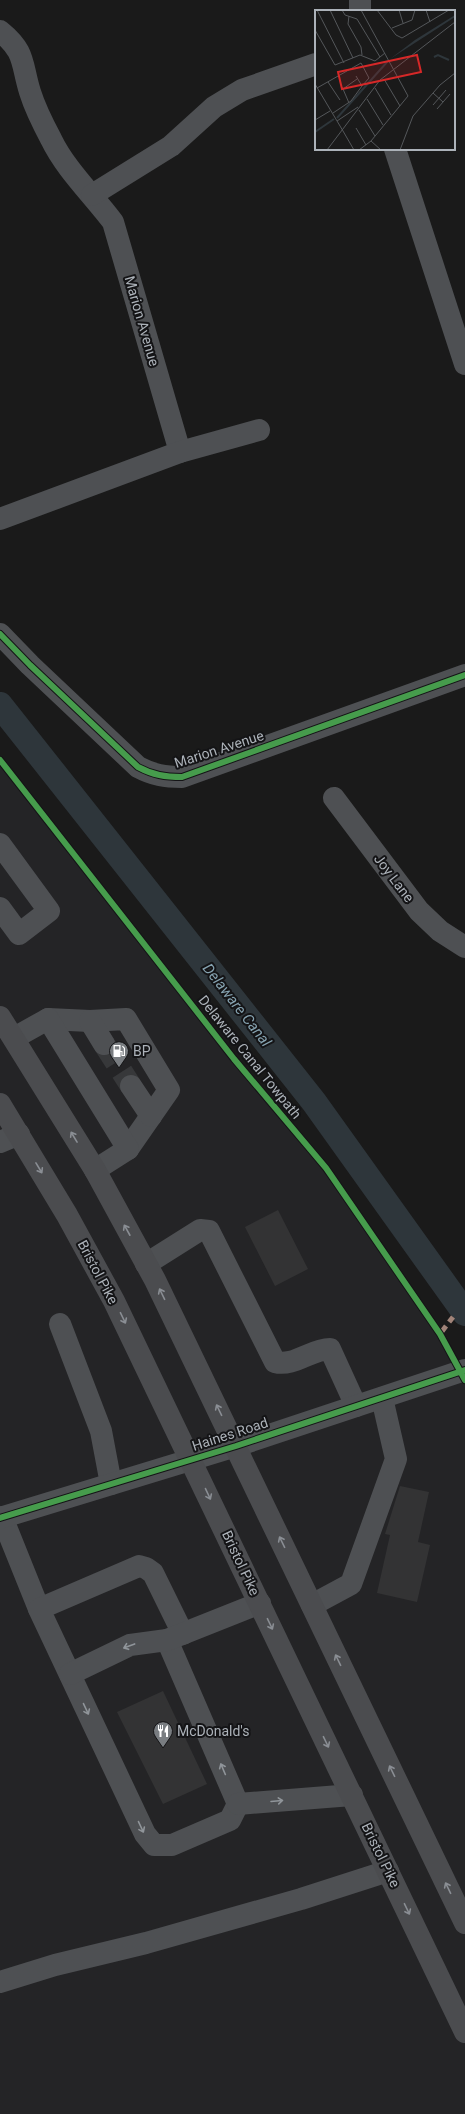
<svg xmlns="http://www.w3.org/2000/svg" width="465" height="2114" viewBox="0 0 465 2114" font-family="Roboto,sans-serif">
<rect width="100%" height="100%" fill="#1a1a1a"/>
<polygon fill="#242426" points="0,760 364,1223 440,1334 465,1380 465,2114 0,2114"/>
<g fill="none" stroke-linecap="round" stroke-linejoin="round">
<polyline stroke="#2e363b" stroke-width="26" points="0,705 314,1102 465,1313"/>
</g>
<g fill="#333334">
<polygon points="278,1210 308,1269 275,1286 245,1227"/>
<polygon points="400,1486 429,1492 418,1542 430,1545 417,1602 377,1593 390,1535 385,1534"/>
<polygon points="163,1691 207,1784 163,1804 117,1712"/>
</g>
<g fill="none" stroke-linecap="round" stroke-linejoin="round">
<polyline stroke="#37383a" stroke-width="22" stroke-dasharray="22 11" stroke-linecap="butt" points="104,1044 131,1086"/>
<g stroke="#4e5053" stroke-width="22">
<polyline points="360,0 360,11"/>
<path d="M0,31C26,52 21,63 30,92C35,108 43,124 51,139C66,170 92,194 113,222L180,452"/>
<polyline points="395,149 465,364"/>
<polyline points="92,195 171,146 214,107 242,90 316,64"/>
<polyline points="0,519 180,452 259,430"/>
<path d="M0,634L30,665L138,767C153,775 165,777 182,777L465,675"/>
<polyline points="334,798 419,911 440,931 465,947"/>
<polyline points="0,844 49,911 19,934 0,908"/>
<polyline points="48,1019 90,1021 126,1019 169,1090 128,1149"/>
<polyline points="90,1021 104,1044"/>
<polyline points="14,1038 48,1019 128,1149 95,1170"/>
<polyline points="131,1086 151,1116"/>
<polyline points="0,1142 19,1134"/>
<path d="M146,1264L200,1230L209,1231L275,1362C294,1367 311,1349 330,1349L356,1406"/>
<polyline points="60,1324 101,1431 111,1484"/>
<polyline points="2,1517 39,1609"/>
<polyline points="0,1518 236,1446 465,1370"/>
<polyline points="312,1605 351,1584 396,1459 382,1398"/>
<polyline points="183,1634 153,1573 146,1568 139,1566 39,1609 145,1834 154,1845 172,1845 230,1820 238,1804"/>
<polyline points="167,1640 238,1804"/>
<polyline points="70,1674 130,1645 167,1640 260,1603"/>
<polyline points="238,1804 352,1795"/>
<polyline points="0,1982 55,1965 146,1943 301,1899 388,1871"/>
</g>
<g stroke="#4b4c4f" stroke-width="22">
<polyline points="0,1017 95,1170 155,1280 465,1923"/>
<polyline points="0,1104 67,1215 114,1301 465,2032"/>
</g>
<polyline stroke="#a18479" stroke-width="5" stroke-dasharray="10 5" stroke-linecap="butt" points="440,1334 453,1317"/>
<defs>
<g id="cycleway">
<path d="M0,634L30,665L138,767C153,775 165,777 182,777L465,675"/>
<polyline points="0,760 234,1059 326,1168 440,1334 465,1380"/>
<polyline points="0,1518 236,1446 465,1370"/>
</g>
</defs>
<use href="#cycleway" stroke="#141416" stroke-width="8"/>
<use href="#cycleway" stroke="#469c4c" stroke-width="6"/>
</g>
<defs><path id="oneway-shaft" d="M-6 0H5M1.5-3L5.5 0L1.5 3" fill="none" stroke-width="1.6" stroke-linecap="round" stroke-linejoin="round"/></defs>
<g stroke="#8a8e94">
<use href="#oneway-shaft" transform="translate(74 1137) rotate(-121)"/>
<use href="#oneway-shaft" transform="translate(39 1168) rotate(59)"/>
<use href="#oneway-shaft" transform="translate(127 1230) rotate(-119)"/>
<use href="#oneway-shaft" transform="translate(162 1294) rotate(-116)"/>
<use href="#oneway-shaft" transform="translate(123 1318) rotate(64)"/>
<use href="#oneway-shaft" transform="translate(219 1410) rotate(-116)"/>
<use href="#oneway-shaft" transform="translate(208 1494) rotate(65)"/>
<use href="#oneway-shaft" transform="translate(282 1542) rotate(-116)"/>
<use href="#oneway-shaft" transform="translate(270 1624) rotate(64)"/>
<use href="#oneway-shaft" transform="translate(338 1660) rotate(-116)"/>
<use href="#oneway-shaft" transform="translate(326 1742) rotate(64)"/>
<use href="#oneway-shaft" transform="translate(392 1771) rotate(-116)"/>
<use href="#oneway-shaft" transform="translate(448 1888) rotate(-116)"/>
<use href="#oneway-shaft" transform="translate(407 1909) rotate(64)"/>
</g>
<g stroke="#90959a">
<use href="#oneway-shaft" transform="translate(129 1646) rotate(160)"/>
<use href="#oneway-shaft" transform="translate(86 1709) rotate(65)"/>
<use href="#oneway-shaft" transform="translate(223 1769) rotate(-113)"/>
<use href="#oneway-shaft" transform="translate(277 1801) rotate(-5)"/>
<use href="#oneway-shaft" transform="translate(141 1827) rotate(65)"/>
</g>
<defs>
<symbol id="fuel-pin" viewBox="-11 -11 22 30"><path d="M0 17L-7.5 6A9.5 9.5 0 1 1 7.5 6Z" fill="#797d81" stroke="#141416"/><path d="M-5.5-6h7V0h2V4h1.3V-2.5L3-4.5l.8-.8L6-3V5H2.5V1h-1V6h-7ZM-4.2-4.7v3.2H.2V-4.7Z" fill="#fff"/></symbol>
<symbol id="restaurant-pin" viewBox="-11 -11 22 30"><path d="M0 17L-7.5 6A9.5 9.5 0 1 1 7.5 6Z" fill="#797d81" stroke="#141416"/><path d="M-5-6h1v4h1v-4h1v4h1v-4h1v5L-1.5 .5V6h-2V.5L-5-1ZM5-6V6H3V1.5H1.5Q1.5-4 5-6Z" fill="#fff"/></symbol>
</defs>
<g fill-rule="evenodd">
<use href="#fuel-pin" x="108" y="1040" width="22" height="30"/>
<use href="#restaurant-pin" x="152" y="1720" width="22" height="30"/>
</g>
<g text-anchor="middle" stroke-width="4" stroke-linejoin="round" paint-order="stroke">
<g font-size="14" fill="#acb2b9" stroke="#141416">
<text transform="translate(142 321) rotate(74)" y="5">Marion Avenue</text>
<text transform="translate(219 749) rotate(-18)" y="5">Marion Avenue</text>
<text transform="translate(394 878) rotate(53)" y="5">Joy Lane</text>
<text transform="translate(250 1057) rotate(51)" y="5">Delaware Canal Towpath</text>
<text transform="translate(98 1272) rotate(62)" y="5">Bristol Pike</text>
<text transform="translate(230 1434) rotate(-18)" y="5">Haines Road</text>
<text transform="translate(241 1563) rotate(65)" y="5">Bristol Pike</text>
<text transform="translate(381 1855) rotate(64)" y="5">Bristol Pike</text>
</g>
<g font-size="14" fill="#acb2b9" stroke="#141416" text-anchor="start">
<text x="133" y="1056">BP</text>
<text x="177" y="1736">McDonald's</text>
</g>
<g font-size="15" font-style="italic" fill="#86a3b1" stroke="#141416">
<text transform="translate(237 1005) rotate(52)" y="5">Delaware Canal</text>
</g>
</g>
<g transform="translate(315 10)">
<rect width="140" height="140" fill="#1a1a1a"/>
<path d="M140,5V7L75,49L100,30Z" fill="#2e363b"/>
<path fill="none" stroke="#2e363b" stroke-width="2" d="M119,47L123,45L134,50M22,108L73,51M0,122L19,109"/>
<path fill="none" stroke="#54575a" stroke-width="1" d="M2,0L29,53M15,0L38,48M27,0L30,5L42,9L65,47M62,0L81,25L87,28L134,0M84,0L88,13M111,0L115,12M34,6L33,14L46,37L47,45M77,18L97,10L100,0M0,20L20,55L45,45L60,51L70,43M69,69L85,96M13,72L25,90M0,74L28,121M2,78L46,53L54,68L47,76L41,66M60,78L76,105M118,83L128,92M52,89L68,115M34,93L28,79L42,69M118,95L131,80M122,99L135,84M44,100L60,126M18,103L36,91L47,76M0,110L15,101M22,111L43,97M41,118L51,135M28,121L39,140M56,131L66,140M12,140L65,70L140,12M44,140L56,131L93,86L46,0M85,140L98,106L125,75L140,63"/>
<path fill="#d62828" fill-opacity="0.15" stroke="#d62828" stroke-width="2" d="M102,45L106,62L27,79L23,62Z"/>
<rect width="140" height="140" fill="none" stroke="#acb2b9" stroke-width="2"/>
</g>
</svg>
